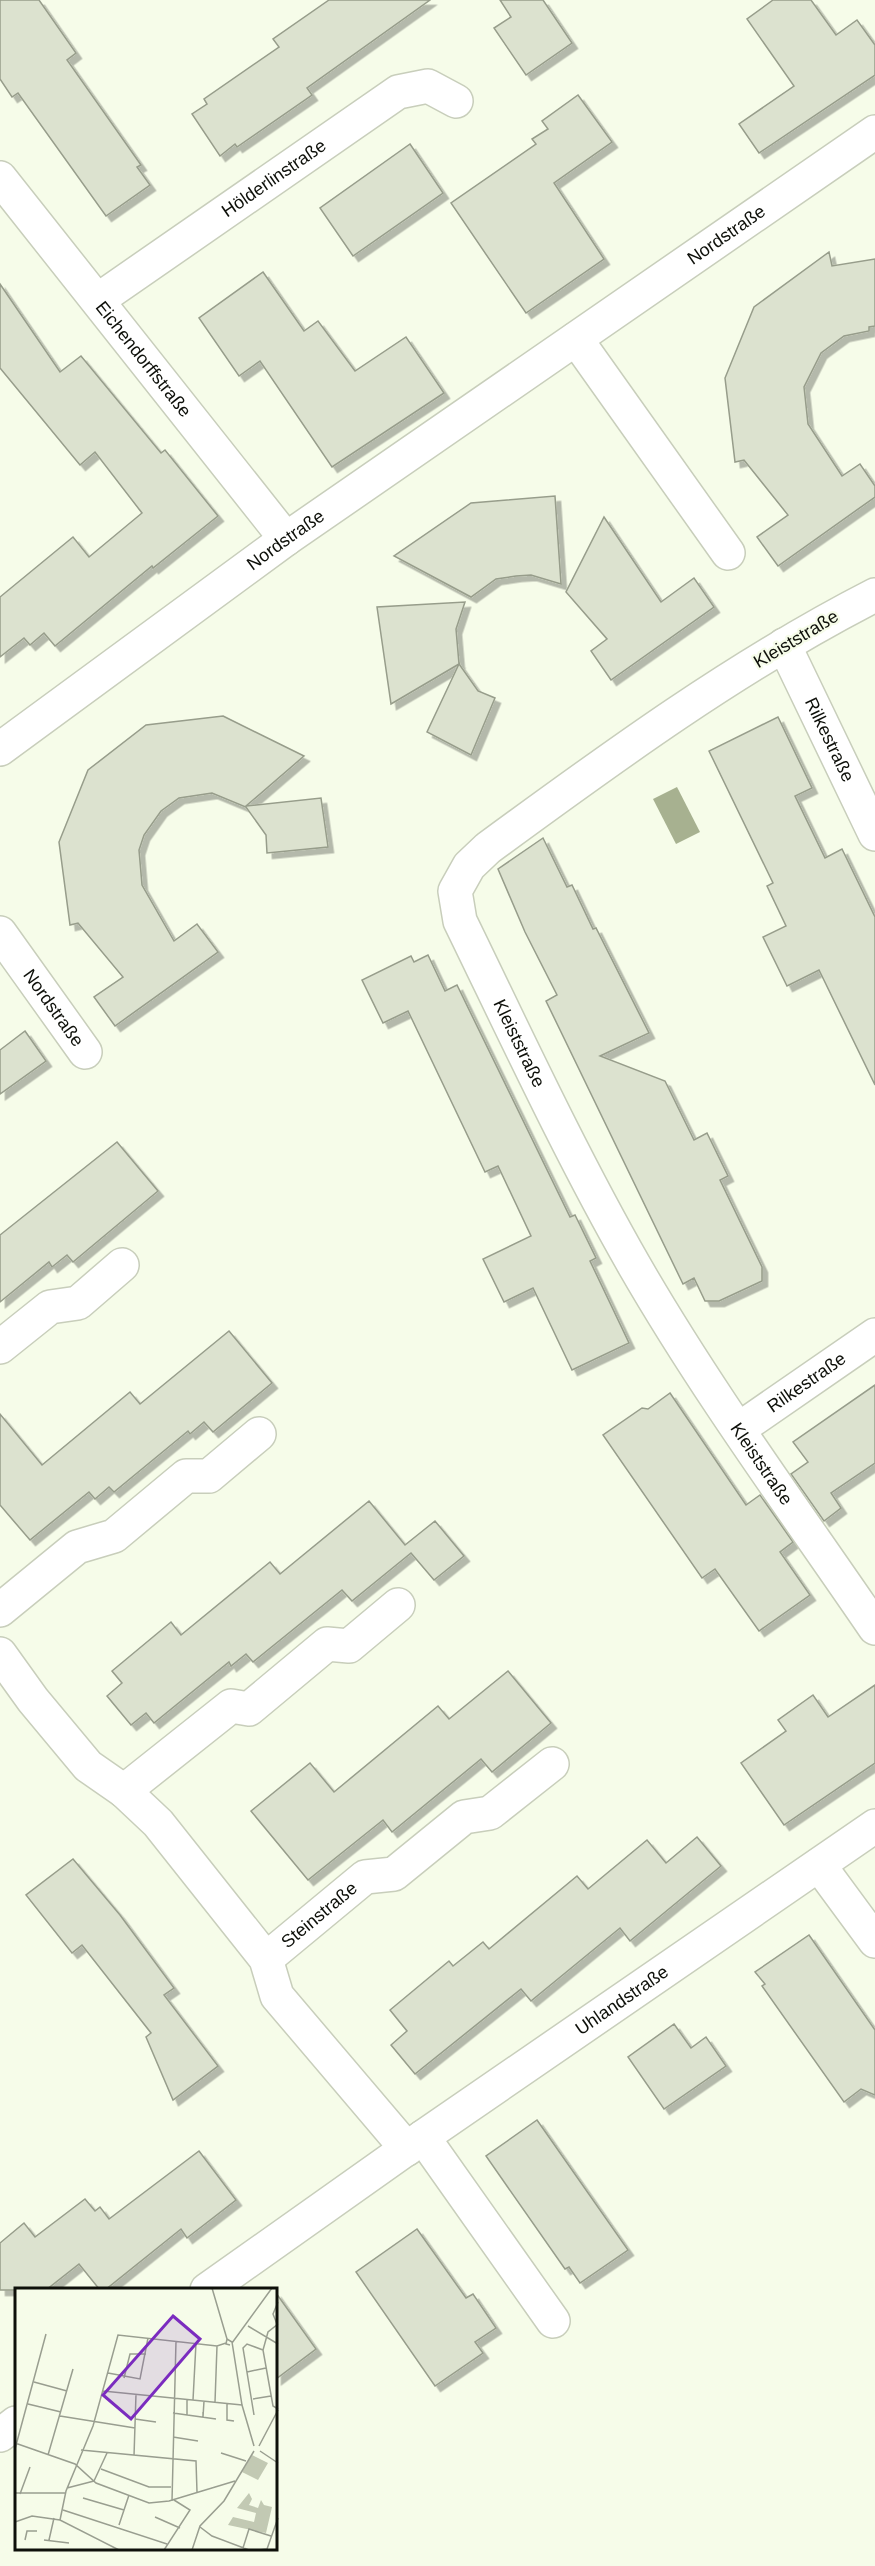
<svg xmlns="http://www.w3.org/2000/svg" width="875" height="2566" viewBox="0 0 875 2566" font-family="Arial,sans-serif">
<defs>
<filter id="shadow"><feDropShadow dx="5.5" dy="5.5" stdDeviation="0" flood-color="#0004"/></filter>
</defs>
<rect width="100%" height="100%" fill="#f6fce9"/>
<polygon fill="#a7b190" points="677,787 700,832 676,844 653,799"/>
<g fill="#dce2cf" stroke="#979d8b" stroke-width="1.5" filter="url(#shadow)">
<polygon points="0,0 39,0 76,53 67,60 141,165 137,167 150,185 106,216 18,93 12,97 0,79"/>
<polygon points="329,0 430,0 307,88 312,95 237,147 235,144 220,156 192,114 207,104 204,99 279,47 273,39"/>
<polygon points="500,0 543,0 572,43 526,75 494,28 511,17"/>
<polygon points="773,0 811,0 836,35 857,20 875,45 875,75 759,153 739,124 794,86 747,19"/>
<polygon points="578,95 612,142 554,183 604,259 526,313 451,203 536,144 532,139 548,129 542,121"/>
<polygon points="410,144 443,193 353,256 320,208"/>
<polygon points="829,252 832,266 875,259 875,326 869,327 869,331 844,336 821,353 804,387 808,424 842,476 860,464 875,486 875,497 778,566 757,537 788,515 744,460 735,462 725,378 754,307"/>
<polygon points="263,272 304,331 318,321 355,371 406,337 444,393 332,467 260,361 239,376 199,318"/>
<polygon points="0,284 60,372 81,356 161,453 165,450 218,516 153,568 152,566 55,646 44,633 30,645 24,638 0,657 0,597 73,537 89,557 142,513 95,452 80,465 0,368"/>
<polygon points="555,496 561,584 531,575 516,576 496,579 471,597 394,556 471,503"/>
<polygon points="604,517 661,602 694,578 714,607 611,680 591,651 607,639 566,592"/>
<polygon points="465,602 456,629 459,664 478,691 495,698 471,755 427,732 459,664 391,704 377,607"/>
<polygon points="223,716 304,756 246,806 321,798 328,847 267,853 266,835 246,807 212,793 179,798 161,811 144,835 139,850 142,885 174,941 197,924 218,952 115,1026 94,997 123,977 78,923 70,925 59,842 88,770 146,725"/>
<polygon points="778,717 812,788 795,796 825,858 842,849 875,917 875,1085 819,970 787,986 763,937 786,926 767,886 773,883 709,751"/>
<polygon points="543,838 567,887 572,885 593,929 596,928 649,1033 600,1056 665,1081 694,1140 707,1133 728,1176 720,1180 762,1267 762,1281 719,1301 705,1301 694,1278 683,1284 546,1001 557,995 525,932 498,869"/>
<polygon points="428,955 445,991 457,985 570,1217 575,1215 596,1258 590,1261 629,1343 572,1370 533,1288 504,1302 483,1259 531,1236 498,1166 485,1172 408,1011 383,1023 362,980 411,956 414,962"/>
<polygon points="25,1031 46,1061 0,1094 0,1050"/>
<polygon points="117,1142 158,1191 73,1262 67,1255 52,1267 49,1262 0,1302 0,1235"/>
<polygon points="229,1331 272,1383 213,1432 204,1422 190,1434 188,1431 114,1492 109,1487 95,1499 89,1492 30,1540 0,1505 0,1414 42,1465 130,1392 140,1404"/>
<polygon points="875,1385 875,1463 831,1493 841,1508 824,1521 791,1474 808,1462 793,1442"/>
<polygon points="670,1393 746,1505 760,1495 793,1542 780,1552 810,1595 759,1631 715,1569 702,1578 603,1435 642,1408 648,1409"/>
<polygon points="369,1501 405,1545 435,1521 464,1556 434,1580 411,1553 352,1601 342,1590 253,1662 246,1654 231,1666 229,1662 154,1723 146,1713 131,1725 107,1696 122,1683 112,1671 171,1622 181,1635 270,1562 280,1574"/>
<polygon points="508,1671 551,1723 492,1772 481,1759 392,1832 383,1820 308,1880 251,1811 310,1763 334,1792 438,1706 449,1719"/>
<polygon points="875,1685 875,1763 784,1825 741,1763 786,1731 778,1720 813,1695 828,1717"/>
<polygon points="697,1837 721,1866 630,1941 620,1928 531,2001 521,1989 415,2074 391,2045 407,2031 390,2010 449,1961 453,1966 483,1942 489,1949 577,1876 588,1889 647,1840 666,1863"/>
<polygon points="73,1859 120,1915 174,1988 164,1995 218,2066 173,2100 146,2037 151,2033 82,1945 72,1953 26,1895"/>
<polygon points="809,1935 875,2030 875,2095 861,2089 844,2102 762,1986 765,1984 755,1972"/>
<polygon points="674,2024 691,2048 706,2037 726,2066 664,2109 628,2057"/>
<polygon points="537,2120 628,2250 580,2283 569,2267 565,2269 486,2156"/>
<polygon points="199,2151 236,2200 187,2238 181,2229 105,2290 100,2290 79,2264 46,2290 0,2290 0,2243 24,2223 35,2237 85,2199 95,2211 100,2207 109,2219"/>
<polygon points="417,2229 466,2298 473,2294 496,2328 475,2342 483,2353 435,2386 356,2272"/>
<polygon points="276,2293 316,2349 276,2379"/>
</g>
<g fill="none" stroke-linecap="round" stroke-linejoin="round">
<defs>
<g id="street">
<path id="s1" d="M0,178L286,539"/>
<path id="s2" d="M98,300L398,92L428,86L456,101"/>
<polyline points="576,339 728,553"/>
<path id="s3" d="M875,595C738,665 612,757 488,848L469,866L455,891L460,921C516,1036 570,1153 634,1265C706,1390 793,1508 875,1628"/>
<path id="s4" d="M784,645L875,834"/>
<path id="s5" d="M0,749L286,539L875,132"/>
<path id="s6" d="M0,933L85,1052"/>
<polyline points="0,1347 50,1307 78,1303 122,1265"/>
<path id="s7" d="M739,1429L875,1335"/>
<polyline points="0,1610 77,1547 114,1536 186,1476 209,1476 259,1434"/>
<polyline points="0,1654 33,1700 88,1766 124,1791 158,1823 266,1959 277,1996 407,2149"/>
<polyline points="124,1791 231,1706 249,1709 327,1644 349,1646 398,1605"/>
<polyline points="819,1865 875,1941"/>
<path id="s8" d="M266,1959L365,1877L394,1874L464,1817L490,1813L552,1764"/>
<polyline points="423,2137 553,2321"/>
<path id="s9" d="M207,2290L423,2137L875,1826"/>
<polyline points="0,2435 16,2423"/>
</g>
</defs>
<use href="#street" stroke="#c8cebb" stroke-width="36"/>
<use href="#street" stroke="#fff" stroke-width="33"/>
</g>
<g text-anchor="middle" stroke-width="4.5" stroke-linejoin="round" paint-order="stroke">
<g font-size="18" fill="#0e100a" stroke="#f6fce9">
<text dy="6" stroke="none"><textPath href="#s2" startOffset="214">Hölderlinstraße</textPath></text>
<text dy="6" stroke="none"><textPath href="#s5" startOffset="890">Nordstraße</textPath></text>
<text dy="6" stroke="none"><textPath href="#s1" startOffset="231">Eichendorffstraße</textPath></text>
<text dy="6" stroke="none"><textPath href="#s5" startOffset="354">Nordstraße</textPath></text>
<text transform="translate(796 639) rotate(-31)" y="6">Kleiststraße</text>
<text dy="6" stroke="none"><textPath href="#s4" startOffset="105">Rilkestraße</textPath></text>
<text dy="6" stroke="none"><textPath href="#s6" startOffset="92">Nordstraße</textPath></text>
<text dy="6" stroke="none"><textPath href="#s3" startOffset="684">Kleiststraße</textPath></text>
<text dy="6" stroke="none"><textPath href="#s7" startOffset="82">Rilkestraße</textPath></text>
<text dy="6" stroke="none"><textPath href="#s3" startOffset="1170">Kleiststraße</textPath></text>
<text dy="6" stroke="none"><textPath href="#s8" startOffset="69">Steinstraße</textPath></text>
<text dy="6" stroke="none"><textPath href="#s9" startOffset="506">Uhlandstraße</textPath></text>
</g>
</g>
<g transform="translate(15 2288)">
<rect width="262" height="262" fill="#f6fce9"/>
<path d="M237,167L253,175L243,192L227,184ZM234,205L237,211L234,217L243,220L246,212L249,217L257,219L251,245L213,237L218,229L239,234L241,225L222,220Z" fill="#c2c9b3"/>
<path fill="none" stroke="#999e90" stroke-width="1.5" d="M197,0L212,51M262,36L258,26L263,14M263,36L253,44L248,62L258,118L263,121M233,38L263,56M217,55L257,0M215,57L211,56L212,51L217,54L227,117L239,158M232,84L251,80M93,85L125,91L133,50M109,90L115,66H131M19,94L52,103M88,103L227,117M238,111L256,108M178,112L181,55M200,114L202,58M13,116L46,124M212,116V132L219,133M172,121V127V112M188,124V129L189,113M158,125L201,131M239,127L228,60L232,56L248,62M45,128L120,140M120,131L141,134M158,149L183,153M0,155L60,176L81,195L134,215L154,213L220,193M244,158L263,122M0,161L31,46M66,162L181,173L182,204M245,163L263,175M206,165L231,173M33,167L58,81M119,168L121,106M86,181L134,199H156M79,193L92,165M52,200L79,193M0,205H50M5,206L15,179M68,210L109,222M157,213L161,53M48,222L152,256M140,229L165,240M45,232L51,203L78,138L103,47L202,58L211,55M0,234L17,228L45,232L104,262M104,237L114,207M185,239L197,248L234,262M10,252L12,243H22M29,252L54,255M34,252L39,230M228,260L234,241L256,248M149,262L175,222L159,212M177,262L185,238L209,213L239,163M244,262L252,261L263,230"/>
<path fill="#7b2cbf" fill-opacity="0.15" stroke="#7b2cbf" stroke-width="3" d="M158,28L185,51L116,131L88,107Z"/>
<rect width="262" height="262" fill="none" stroke="#0e100a" stroke-width="3"/>
</g>
</svg>
